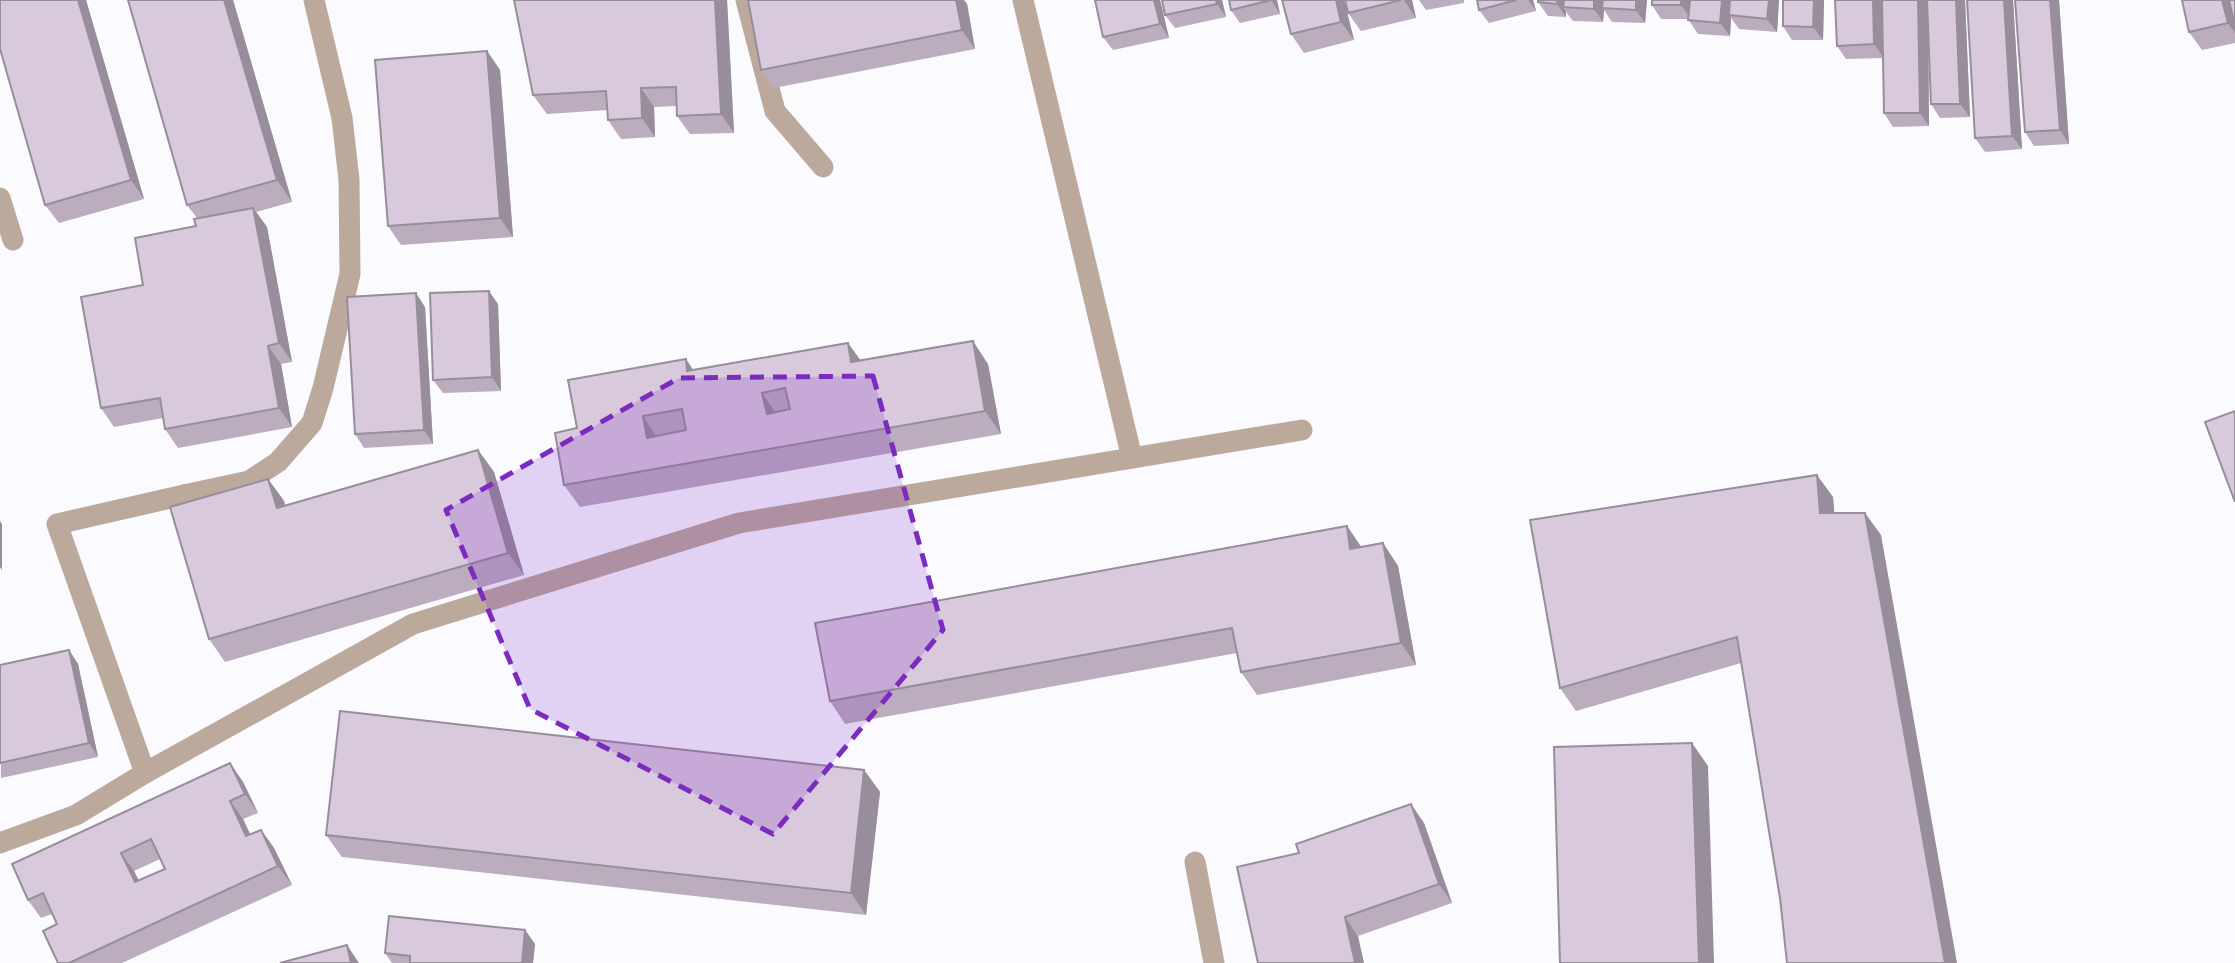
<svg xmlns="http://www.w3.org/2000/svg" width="2235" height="963" viewBox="0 0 2235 963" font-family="Karla,sans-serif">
<rect width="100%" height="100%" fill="#fafaff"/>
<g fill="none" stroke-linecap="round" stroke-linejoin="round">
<g stroke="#bba99c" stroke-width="21">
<polyline points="0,198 13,240"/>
<polyline points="145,773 57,524 184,495"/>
</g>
<g stroke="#bba99c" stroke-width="21">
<polyline points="746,0 775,111 823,167"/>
<polyline points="1023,0 1132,458"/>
<polyline points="184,495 249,481 278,462 312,423 323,388 350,274 349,180 342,118 314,0"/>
<polyline points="0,843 76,815 145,773 413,624 739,523 1302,430"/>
<polyline points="1195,862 1214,963"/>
</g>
</g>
<g fill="#bbadbe" fill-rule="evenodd">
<polygon points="86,0 144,199 59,223 45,205"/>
<polygon points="233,0 292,202 256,212 267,227 292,362 281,364 292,427 178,448 165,429 163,418 114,427 101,408 143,285 196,226 197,218 187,205"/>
<polygon points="727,0 734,133 690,134 677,116 677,106 654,107 655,137 621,139 608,120 607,110 547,114 533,95"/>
<polygon points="748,0 964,0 967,4 975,49 774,88 761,70"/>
<polygon points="1095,0 1160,0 1169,38 1113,50 1103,37"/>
<polygon points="1222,0 1226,17 1175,28 1165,15"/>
<polygon points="1229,0 1277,0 1280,14 1240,23 1231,10"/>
<polygon points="1344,0 1354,40 1304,53 1291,34"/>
<polygon points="1345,0 1412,0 1416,18 1361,31 1348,13"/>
<polygon points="1419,0 1464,0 1464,3 1426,10"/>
<polygon points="1477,0 1533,0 1536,11 1489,23 1479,10"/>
<polygon points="1647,0 1645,23 1612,22 1604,10 1603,22 1573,21 1566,12 1566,17 1548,16 1538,2"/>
<polygon points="1652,0 1779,0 1777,32 1739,29 1731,18 1730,36 1698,34 1688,19 1661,19 1652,5"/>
<polygon points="1783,0 1824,0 1823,40 1792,40 1783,26"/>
<polygon points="1882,0 1965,0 1970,117 1940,118 1931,104 1928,40 1929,126 1893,127 1884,113 1883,58 1846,59 1837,46 1882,0 1883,25"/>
<polygon points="1967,0 2013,0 2022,149 1985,152 1975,138"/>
<polygon points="2015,0 2059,0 2069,144 2034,146 2025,132"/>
<polygon points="2235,0 2235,43 2202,50 2189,32"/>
<polygon points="487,51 500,70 513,237 401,245 388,226"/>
<polygon points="498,304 501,391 443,393 433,380"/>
<polygon points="425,307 433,444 364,448 355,434"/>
<polygon points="686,359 693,370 861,361 988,364 1001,434 580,507 564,485 577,428"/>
<polygon points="478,450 494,472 524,575 225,662 209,639 268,479 284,501 285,506"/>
<polygon points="1833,497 1834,513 1881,535 1780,898 1741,663 1576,711 1560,688"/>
<polygon points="1347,526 1361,547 1383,543 1398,566 1416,665 1257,695 1241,672 1237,653 845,724 830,701"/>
<polygon points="69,650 78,664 98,757 1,778 0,665"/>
<path d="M230,763L243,782L258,813L243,819L250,835L261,830L274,848L292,885L122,963H58L57,924L52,914L41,918L28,900ZM160,859L165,869L139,881L134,871Z"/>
<polygon points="864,770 880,792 866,915 342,857 326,835"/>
<polygon points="1424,823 1452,903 1358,936 1299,853"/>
<polygon points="525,930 535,944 533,963 392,963 385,953"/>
</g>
<g fill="#988d9b">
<polygon points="78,0 86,0 144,199 131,180"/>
<polygon points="224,0 233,0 292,202 277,180"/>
<polygon points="715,0 727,0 734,133 721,114"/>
<polygon points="956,0 964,0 967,4 975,49 962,30"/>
<polygon points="1154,0 1160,0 1169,38 1160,24"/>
<polygon points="1216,0 1222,0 1226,17 1217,4"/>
<polygon points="1271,0 1277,0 1280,14"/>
<polygon points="1336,0 1344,0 1354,40 1341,22"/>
<polygon points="1404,0 1412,0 1416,18"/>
<polygon points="1528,0 1533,0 1536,11"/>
<polygon points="1557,0 1566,0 1563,7 1566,12 1566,17 1557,4"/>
<polygon points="1594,0 1604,0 1602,8 1604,10 1603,22 1594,9"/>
<polygon points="1636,0 1647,0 1645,23 1636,10"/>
<polygon points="1681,0 1691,0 1691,19 1681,5"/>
<polygon points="1722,0 1732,0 1729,15 1731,18 1730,36 1720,23"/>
<polygon points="1769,0 1779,0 1777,32 1767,19"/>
<polygon points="1814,0 1824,0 1823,40 1813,27"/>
<polygon points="1873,0 1882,0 1884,58 1874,44"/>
<polygon points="1918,0 1928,0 1929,126 1920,113"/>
<polygon points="1956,0 1965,0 1970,117 1960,104"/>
<polygon points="2004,0 2013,0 2022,149 2012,136"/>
<polygon points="2050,0 2059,0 2069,144 2060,130"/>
<polygon points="2222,0 2231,0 2235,18 2235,33 2228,23"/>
<polygon points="487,51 500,70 513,237 500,218"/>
<polygon points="641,88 654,107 655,137 642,118"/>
<polygon points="253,208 267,227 292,362 279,343"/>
<polygon points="489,291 498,304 501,391 492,377"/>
<polygon points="416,293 425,307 433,444 424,430"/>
<polygon points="973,341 988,364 1001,434 985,411"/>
<polygon points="848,343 864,365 851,362"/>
<polygon points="268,346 281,364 292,427 279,408"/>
<polygon points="686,359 701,382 687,371"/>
<polygon points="762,393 778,416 767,414"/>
<polygon points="643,416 658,439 647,438"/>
<polygon points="478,450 494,472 524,575 508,553"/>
<polygon points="1817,475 1833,497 1836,535 1820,513"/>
<polygon points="268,479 284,501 292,531 277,508"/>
<polygon points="1865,513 1881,535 1957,963 1945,963"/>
<polygon points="0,521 2,524 2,570 0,567"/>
<polygon points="1347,526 1362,548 1350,549"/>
<polygon points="1383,543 1398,566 1416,665 1401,643"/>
<polygon points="69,650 78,664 98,757 89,743"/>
<polygon points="1692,743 1708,766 1714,963 1699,963"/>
<polygon points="230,763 243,782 258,813 245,794"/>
<polygon points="864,770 880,792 866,915 851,893"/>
<polygon points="230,801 243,819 260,855 246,836"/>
<polygon points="1411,804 1424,823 1452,903 1439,884"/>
<polygon points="261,830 274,848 292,885 278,866"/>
<polygon points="121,853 134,871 149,901 135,882"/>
<polygon points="1345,917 1358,936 1364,963 1355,963"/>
<polygon points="525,930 535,944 533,963 522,963"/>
<polygon points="347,945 359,963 351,963"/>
</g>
<g fill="#d9c9dd" stroke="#988d9b" stroke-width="2" fill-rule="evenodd">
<polygon points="0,0 78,0 131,180 45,205 0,49"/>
<polygon points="128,0 224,0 277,180 187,205"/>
<polygon points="514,0 715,0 721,114 677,116 676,87 641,88 642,118 608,120 606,91 533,95"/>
<polygon points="748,0 956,0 962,30 761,70"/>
<polygon points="1095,0 1154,0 1160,24 1103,37"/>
<polygon points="1162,0 1216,0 1217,4 1165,15"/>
<polygon points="1229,0 1271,0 1231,10"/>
<polygon points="1282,0 1336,0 1341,22 1291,34"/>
<polygon points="1345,0 1401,0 1348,13"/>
<polygon points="1477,0 1516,0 1479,10"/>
<polygon points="1538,0 1557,0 1557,4 1538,2"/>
<polygon points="1564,0 1594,0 1594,9 1563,7"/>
<polygon points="1603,0 1636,0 1636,10 1602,8"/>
<rect x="1652" y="0" width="29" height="5"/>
<polygon points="1690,0 1722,0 1720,23 1688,20"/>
<polygon points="1730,0 1769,0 1767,19 1729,15"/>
<polygon points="1783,0 1814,0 1813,27 1783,26"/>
<polygon points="1835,0 1873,0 1874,44 1837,46"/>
<polygon points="1882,0 1918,0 1920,113 1884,113"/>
<polygon points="1927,0 1956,0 1960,104 1931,104"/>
<polygon points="1967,0 2004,0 2012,136 1975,138"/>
<polygon points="2015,0 2050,0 2060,130 2025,132"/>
<polygon points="2182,0 2222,0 2228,23 2189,32"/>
<polygon points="2229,0 2235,0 2235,25"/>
<polygon points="487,51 500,218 388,226 375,60"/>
<polygon points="253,208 279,343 268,346 279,408 165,429 160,398 101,408 81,297 143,285 135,238 196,226 194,219"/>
<polygon points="489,291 492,377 433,380 430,293"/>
<polygon points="416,293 424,430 355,434 347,297"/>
<path d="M973,341L985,411L564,485L555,433L577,428L568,380L686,359L687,371L848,343L851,362ZM785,388L790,409L767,414L762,393ZM682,409L686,430L647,438L643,416Z"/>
<polygon points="2235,411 2235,502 2205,422"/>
<polygon points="478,450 508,553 209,639 170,507 268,479 277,508"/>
<polygon points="1817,475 1820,513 1865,513 1945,963 1787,963 1780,898 1737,637 1560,688 1530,520"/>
<polygon points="1347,526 1350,549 1383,543 1401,643 1241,672 1232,628 830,701 815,623"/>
<polygon points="69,650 89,743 0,763 0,665"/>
<polygon points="340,711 864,770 851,893 326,835"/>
<polygon points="1692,743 1699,963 1560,963 1554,747"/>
<path d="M230,763L245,794L230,801L246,836L261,830L278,866L69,963H58L43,931L57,924L43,893L28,900L12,864ZM151,839L165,869L135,882L121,853Z"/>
<polygon points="1411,804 1439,884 1345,917 1355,963 1258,963 1237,867 1299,853 1296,844"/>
<polygon points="389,916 525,930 522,963 410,963 410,956 385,953"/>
<polygon points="347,945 351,963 280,963"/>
</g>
<path fill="#7b2cbf" fill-opacity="0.2" stroke="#7b2cbf" stroke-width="5" stroke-dasharray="14 9" stroke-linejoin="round" d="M873,376L943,630L773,834L530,709L446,510L679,378Z"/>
</svg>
